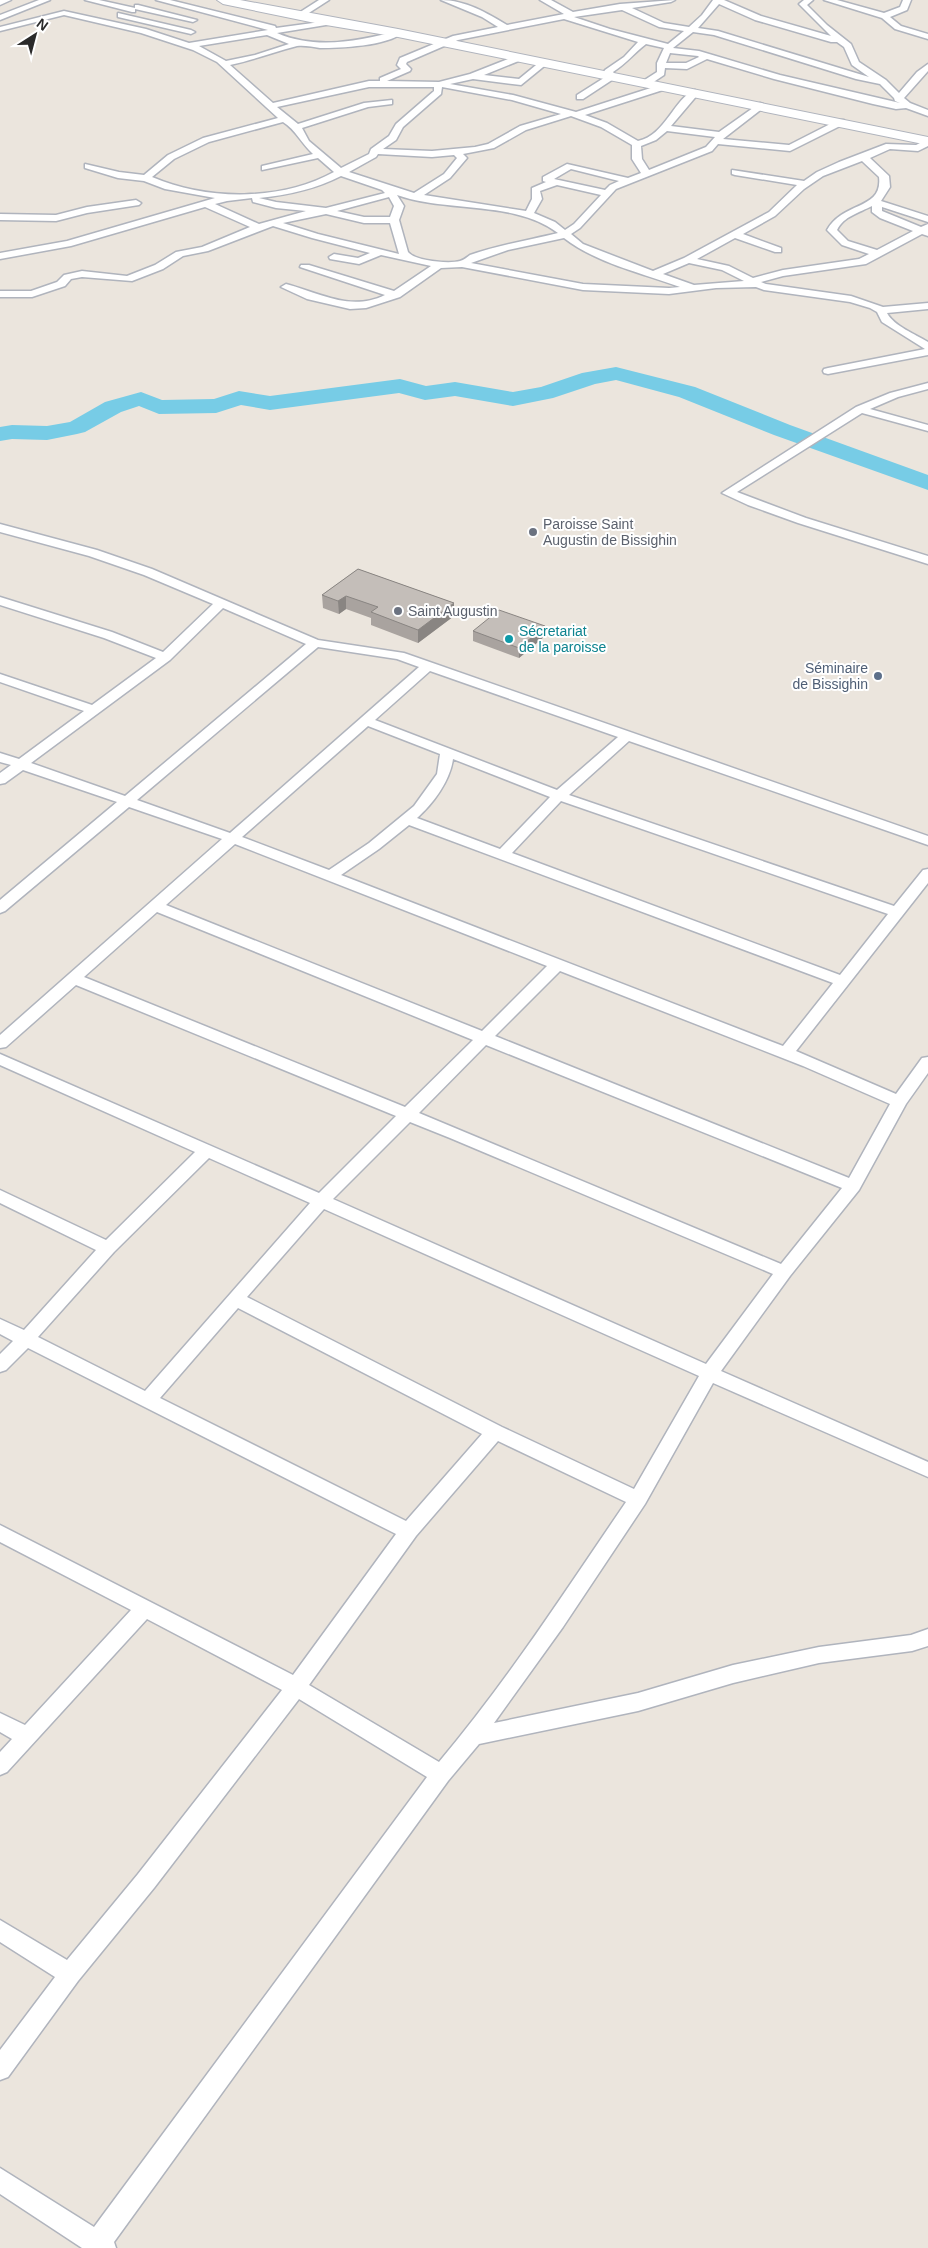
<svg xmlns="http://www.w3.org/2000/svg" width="928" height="2248" viewBox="0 0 928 2248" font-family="Helvetica,sans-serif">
<rect width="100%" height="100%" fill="#ebe5dd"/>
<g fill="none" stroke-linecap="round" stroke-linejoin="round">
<polygon fill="#77cce6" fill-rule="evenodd" points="616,367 695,387 790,425 928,475 928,490 774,435 679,397 616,380 595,384 553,398 513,406 455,396 425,400 399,393 270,410 241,405 216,413 159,414 139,406 121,412 85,432 77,434 47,440 12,439 0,441 0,427 12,425 47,426 70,422 105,402 141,392 162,400 214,399 239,391 270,396 400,379 426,386 455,382 513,392 541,387 582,373"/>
<defs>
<g id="street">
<polygon points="0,0 11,0 0,5"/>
<polygon points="39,0 50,0 0,20 0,15"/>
<polygon points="85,0 99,0 135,8 135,5 138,5 197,20 193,22 135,9 135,12 132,12"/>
<path d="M156,0H170L275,26L276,28L335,20L336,22L332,24L277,33C316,50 358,41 398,31L402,33C386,46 341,48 320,48C313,47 304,45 297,46C274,52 253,60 230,65L273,103L369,81H380V78L401,69L397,65L400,58L453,36L498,27L482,17L441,0C465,0 487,13 507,25L564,14L540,0H551L573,12L620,4L675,0L671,2L632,8L664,23L689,27L702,15L713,0H724L761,16L831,36L799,4L804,0H813L807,5L827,25L851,44L859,62L886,80L899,93L917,72L928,64V71L904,98L910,103L928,110V116L906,108L896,109L873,104L774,79L707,59L687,69L665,68L664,75L649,85H643V81L657,72V63L664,48L646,44C634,53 626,64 613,72L616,76L615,78L583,99H577V95L607,76L604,72L605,70L624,57L638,42L564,19L458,40L407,62L406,64L411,69L410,71L387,81L439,82L470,74L518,55L521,56V60L484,75L519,79L541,61L548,63L521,85L473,79L450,84L513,95L576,112L660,85H666V89L585,115L607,123L638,141C666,135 674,98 695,90L699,93L671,126L719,132L760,103L763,104V108L723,139L789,145L838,120H844V124L790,151L718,144L712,151L616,189L580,228L571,234L583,244L653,271L684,258L769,212L797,185L735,175L732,174V170L804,181L817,172L839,162L886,144L916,145L928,139V146L918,151L890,149L870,158L889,176L890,187L881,201L928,216V222L882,207V211L921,227L928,224V236L922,234L866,264L783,276L761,282L766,284L851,296L883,307L928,303V309L887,313C894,326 915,334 928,342V355L828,374L824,373L823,371L824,369L828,368L925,349L882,322L877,312L870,308L850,302L764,290L756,287L716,288L669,294L583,290L462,267L441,268L400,297L366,308L350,309L307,299L281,287L286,284C320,293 350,312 385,295L300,267L301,265H309L394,291L431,266L381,255L359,264L330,259L329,257L334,254L358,258L370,253L312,238L273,226L208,251L183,256L163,269L132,281L82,277L71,279L65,286L32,297H0V291H31L57,282L64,275L82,271L127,276L155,265L176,252L202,247L250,227L205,207L71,246L0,259V253L67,241L215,198L165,189L144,181L118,178L85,168V164L119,172L144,175L168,155L203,138L278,118L217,62L193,50L141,33L64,15L0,31V27L64,11L146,29L189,43L268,30ZM719,4L755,20L831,42H837L844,47L852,65L869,77L718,31L698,28ZM622,10L659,27L684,31L668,44L610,29L574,17ZM693,32L714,35L856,79L880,84L894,98L895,101L900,103L780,75L699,51L673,48ZM267,35L289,44L255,55L226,61L199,46ZM670,53L698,56L699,57L686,63H666ZM369,87H434V91L396,124L389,136L371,149L369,154L341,168L309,141L302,128L368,107L392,104V100L364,103L298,124L277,107ZM442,87L512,100L561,114L520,126L488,144L475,147L432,151L383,149L396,140L403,127L441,94ZM571,116L601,127L632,145V159L641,173L628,178L567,164L543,177V181L546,182L532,188V199L526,211L424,195L450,178L467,158L463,154L494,148L526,130ZM283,122C296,130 301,143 313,154L262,166V170L318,158L334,172C281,201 208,201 152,177L174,159L209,142ZM667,131L715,137L706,147L649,170L642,159L641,146L656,140ZM378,154L432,157L454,155L457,158L444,174L414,193L349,172L376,157ZM862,161L879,177C883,210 843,201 827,230L842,245L869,254L859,259L783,270L753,278L729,266L697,259L735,238L775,252H781V248L743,234L775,216L804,189L823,176ZM571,169L619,181L610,185L605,190L554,179ZM341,176L382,190L385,193L326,208L276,202L259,198C288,195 316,189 341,176ZM557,185L601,195L574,224L565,230L555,222L534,213L542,199L540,191ZM397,195C447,213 515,200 558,233C529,240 499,245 470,255C467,257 464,260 460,261C449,264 415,261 408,252L399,220L404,206ZM389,197L394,206L390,217H364L337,211ZM252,198L253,202L276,208L306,211L259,224L215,204L227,201ZM872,206V212L880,218L913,231L877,250L848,241L837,230C844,216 859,213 872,206ZM326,214L364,223H390L399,254L318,234L283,223ZM564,238C596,263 642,273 680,287L669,288L583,284L471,263L508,250ZM689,263L722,270L744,281L694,285L663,274Z"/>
<polygon points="319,0 329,0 301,18 294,16"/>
<polygon points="824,0 837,0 884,13 900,7 903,0 911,0 907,10 890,17 901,26 928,34 928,39 895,29 882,18"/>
<polygon points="118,13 191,30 195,32 191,34 118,17"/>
<polygon points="136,200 141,203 139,205 87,213 56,221 0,220 0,214 56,215 87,207"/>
<polygon points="928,383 928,389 898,397 870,409 928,425 928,431 862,413 737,492 806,518 928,556 928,564 798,523 748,505 722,493 856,407 890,393"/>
<path d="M0,524L97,550L152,569L318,640L404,653L928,836V845L629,741L569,795L894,906L923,870L928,869V883L796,1051L896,1094L922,1058L928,1057V1073L906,1104L859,1190L790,1276L721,1371L928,1462V1477L713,1383L645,1504L563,1627L494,1723L638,1693L733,1665L819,1647L911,1635L928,1629V1646L912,1651L819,1663L733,1683L638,1711L479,1744L448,1781L114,2242L116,2248H82L0,2194V2168L94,2227L427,1777L299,1699L154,1888L78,1981L8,2077L0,2080V2050L55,1977L0,1942V1920L67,1960L138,1874L282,1690L147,1619L7,1772L0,1775V1752L12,1739L0,1732V1713L25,1725L131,1610L0,1542V1525L293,1675L396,1534L28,1348L6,1370L0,1372V1354L13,1341L0,1334V1319L24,1330L96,1250L0,1203V1190L106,1240L195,1152L0,1065V1054L319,1193L396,1116L76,985L6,1047L0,1048V1035L222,839L129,807L5,911L0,913V900L117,802L23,770L5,783L0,784V773L11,765L0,762V753L19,759L84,711L0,682V674L92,705L156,658L104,638L0,605V597L112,632L163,652L213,604L144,575L89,556L0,532ZM223,608L306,644L125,796L31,763L170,660ZM318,647L397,659L419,667L230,833L137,800ZM430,671L618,737L557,790L375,720ZM368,726L440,754L437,774L414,806L369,843L329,870L242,837ZM453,759L550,797L500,849L417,818C433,804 450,781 453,759ZM561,801L888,914L840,975L512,853ZM409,825L833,983L783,1046L341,875L379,849ZM235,844L547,966L482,1031L166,905ZM157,912L473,1040L405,1107L84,977ZM560,971L803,1066L890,1104L849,1178L495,1036ZM486,1045L842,1188L781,1264L419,1113ZM410,1122L450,1138L773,1274L706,1364L333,1199ZM209,1158L310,1203L145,1391L38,1337L114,1252ZM324,1209L699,1376L634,1489L502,1427L247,1297ZM238,1308L482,1434L406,1521L160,1398ZM498,1441L626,1502C566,1590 508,1680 439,1762L309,1685L416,1536Z"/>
</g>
<polygon id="secondary" points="217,0 240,0 398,29 928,137 928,145 398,37 320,24 223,4"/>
</defs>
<use href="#street" stroke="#b0b4bd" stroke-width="3"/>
<use href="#secondary" stroke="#b0b4bd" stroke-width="2"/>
<use href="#street" fill="#fff" fill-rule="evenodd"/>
<use href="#secondary" fill="#fff" fill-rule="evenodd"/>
</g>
<g fill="#a9a39f">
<polygon points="358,569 454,603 454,616 418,643 371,625 371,618 346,609 339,614 323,608 322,595"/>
<polygon points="545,626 545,636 519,658 473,641 473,631"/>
</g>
<g fill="#898582">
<polygon points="346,596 346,609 339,614 338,601"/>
<polygon points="454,603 454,616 418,643 418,630"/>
<polygon points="545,626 545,636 519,658 519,648"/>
</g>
<g fill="#c4beb9" stroke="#898582">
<polygon points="358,569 454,603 418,630 371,612 378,607 346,596 338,601 322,595"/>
<polygon points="499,610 545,626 519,648 473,631"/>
</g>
<g fill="#6b7280" stroke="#fff" stroke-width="2">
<circle cx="533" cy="532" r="5"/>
<circle cx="398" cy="611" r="5"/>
</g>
<circle fill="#0f9aa8" stroke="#fff" stroke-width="2" cx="509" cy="639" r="5"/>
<circle fill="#5c6f8a" stroke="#fff" stroke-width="2" cx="878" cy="676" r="5"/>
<g text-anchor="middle" stroke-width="4" stroke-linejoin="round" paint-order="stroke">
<g font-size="14" fill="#5b616d" stroke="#fff" text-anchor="start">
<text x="543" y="529">Paroisse Saint<tspan x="543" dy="16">Augustin de Bissighin</tspan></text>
<text x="408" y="616">Saint Augustin</text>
</g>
<g font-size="14" fill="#0d838f" stroke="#fff" text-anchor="start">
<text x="519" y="636">Sécretariat<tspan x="519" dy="16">de la paroisse</tspan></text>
</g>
<g font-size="14" fill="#4e5e75" stroke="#fff" text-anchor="end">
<text x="868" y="673">Séminaire<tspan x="868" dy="16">de Bissighin</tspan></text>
</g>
</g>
<g transform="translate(35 35) rotate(36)" stroke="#ffffff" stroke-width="4" paint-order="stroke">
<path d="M0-4L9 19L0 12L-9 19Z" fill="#2a2a2a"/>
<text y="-8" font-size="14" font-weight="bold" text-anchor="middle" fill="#2a2a2a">N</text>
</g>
</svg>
